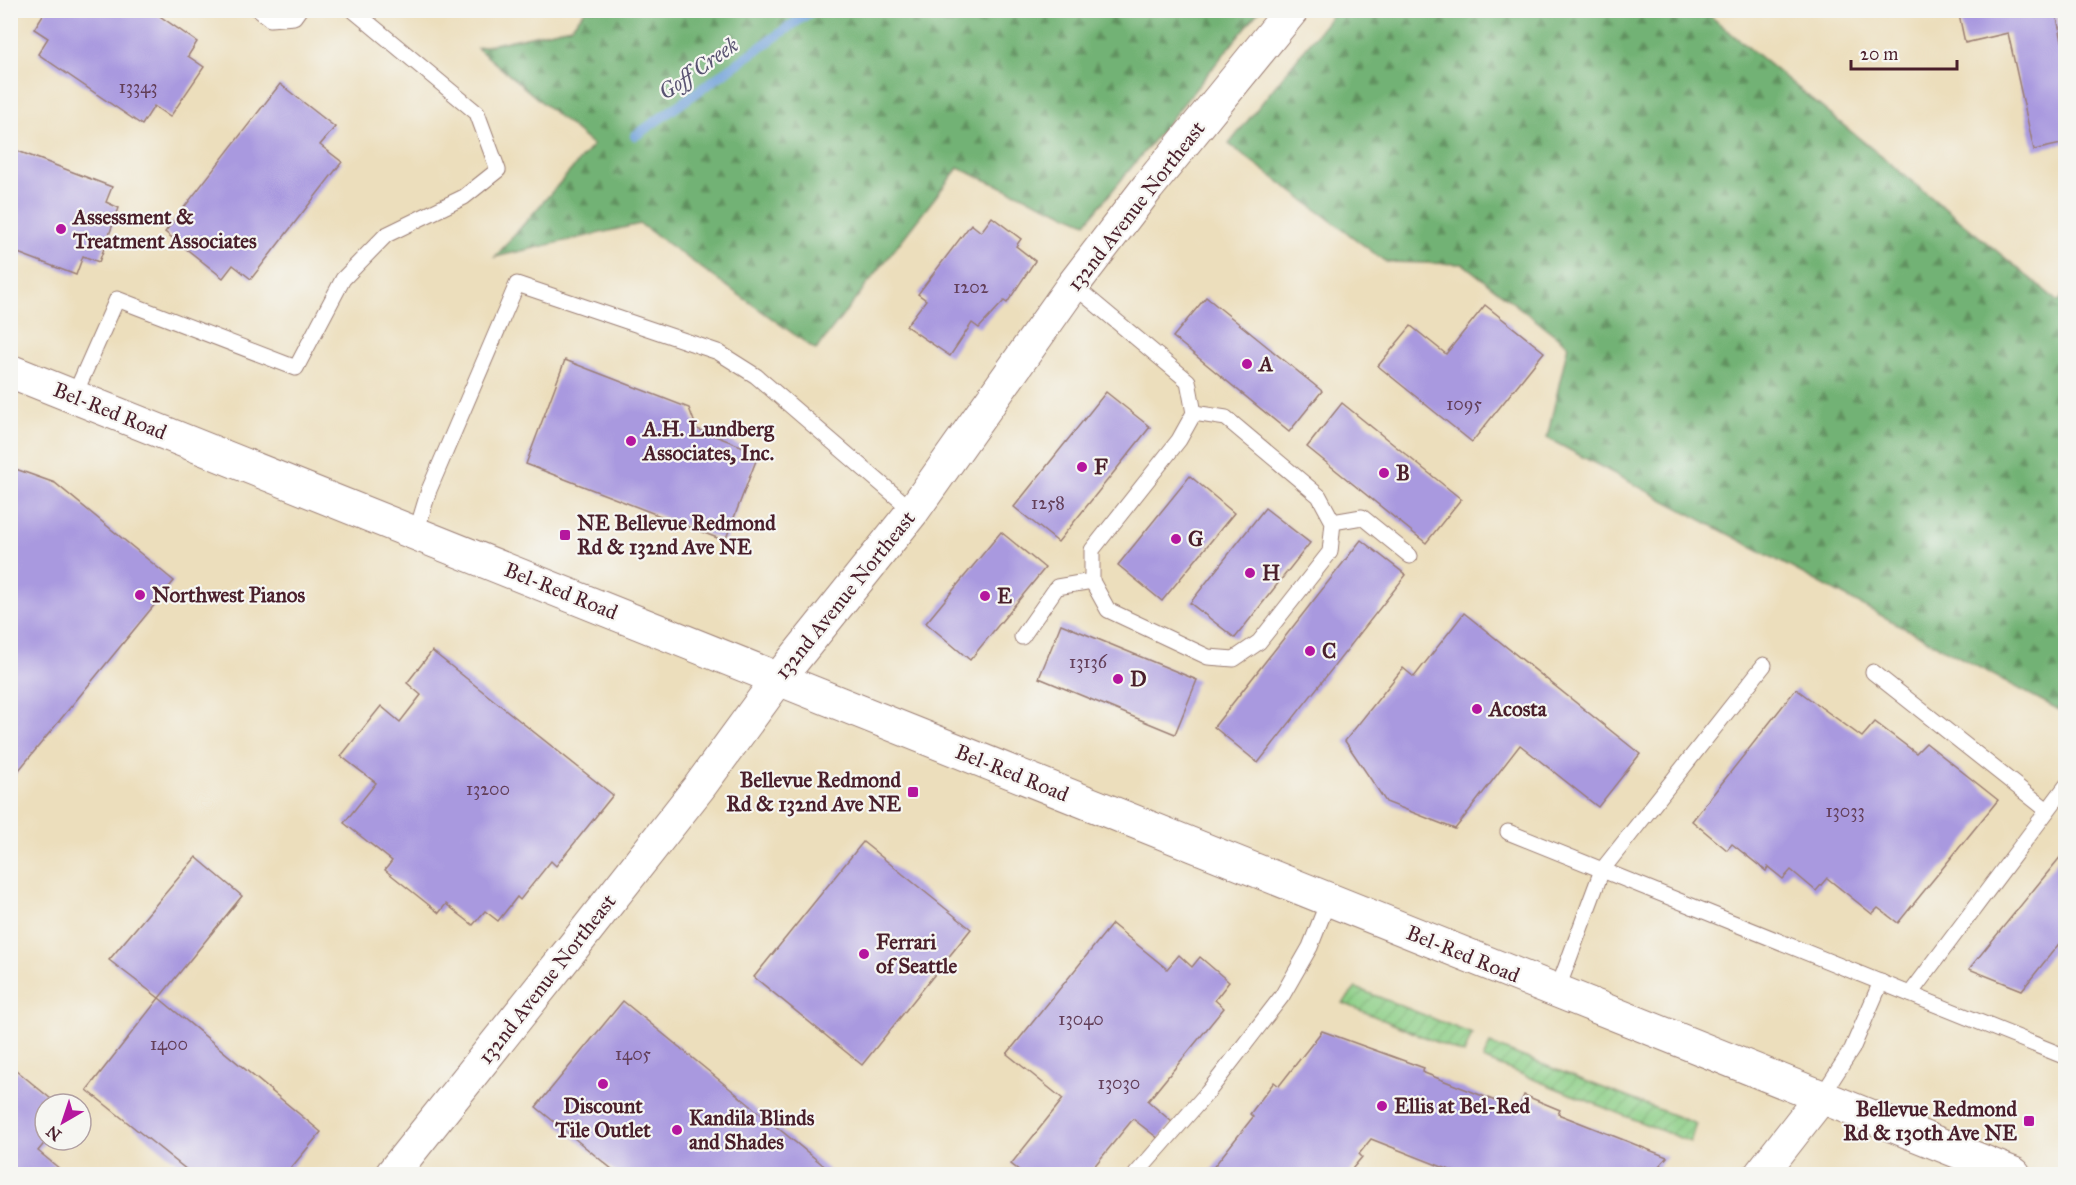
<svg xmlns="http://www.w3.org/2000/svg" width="2076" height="1185" viewBox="0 0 2076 1185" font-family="'IM FELL Great Primer',serif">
<defs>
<pattern id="forest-firs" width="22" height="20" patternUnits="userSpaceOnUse" patternTransform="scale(1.5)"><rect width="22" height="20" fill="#72b274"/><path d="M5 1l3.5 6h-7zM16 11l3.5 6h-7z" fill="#60905f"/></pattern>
<pattern id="garden-furrows" width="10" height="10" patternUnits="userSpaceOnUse" patternTransform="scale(1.5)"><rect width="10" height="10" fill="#8dcf87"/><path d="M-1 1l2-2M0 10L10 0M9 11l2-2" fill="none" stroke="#7bb175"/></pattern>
</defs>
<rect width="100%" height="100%" fill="#f6f6f2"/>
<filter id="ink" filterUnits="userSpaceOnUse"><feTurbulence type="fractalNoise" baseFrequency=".0167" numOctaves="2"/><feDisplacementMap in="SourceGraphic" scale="12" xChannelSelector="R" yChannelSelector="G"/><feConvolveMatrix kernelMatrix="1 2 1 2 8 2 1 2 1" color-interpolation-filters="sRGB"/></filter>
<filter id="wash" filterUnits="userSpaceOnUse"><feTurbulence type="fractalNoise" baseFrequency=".008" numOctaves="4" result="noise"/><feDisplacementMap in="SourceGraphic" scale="24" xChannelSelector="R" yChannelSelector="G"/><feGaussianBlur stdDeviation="1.35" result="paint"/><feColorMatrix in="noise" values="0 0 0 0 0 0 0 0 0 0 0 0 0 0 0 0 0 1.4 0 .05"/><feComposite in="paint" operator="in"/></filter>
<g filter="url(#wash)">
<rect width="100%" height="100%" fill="#ecdebc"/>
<g fill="url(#forest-firs)" stroke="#5e6850" stroke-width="1.5">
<polygon points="586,10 1259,10 1259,11 1086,223 958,168 816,350 640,224 495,257 593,145 477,48 571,27"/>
<polygon points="1335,11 1704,11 2059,302 2065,292 2065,713 1547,438 1568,345 1463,264 1386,262 1229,144"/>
</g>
<g fill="url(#garden-furrows)" stroke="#6c7759" stroke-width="1.5">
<polygon points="1356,988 1472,1034 1464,1054 1343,1003"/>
<polygon points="1490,1044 1696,1124 1690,1142 1483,1059"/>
</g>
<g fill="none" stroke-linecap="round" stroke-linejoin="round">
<polyline stroke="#6fa0d9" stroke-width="10" points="635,136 813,10"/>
</g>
<g id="blocks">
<g fill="#a999df">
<polygon points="46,10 151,10 197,42 188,56 204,67 170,117 154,106 142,125 38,54 48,38 34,29"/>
<polygon points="1958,10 2055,10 2066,57 2066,143 2034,150 2008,33 1965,43"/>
<polygon points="280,84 335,127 320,145 342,162 251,279 233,265 223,278 165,232"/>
<polygon points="10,148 112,187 106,202 119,208 99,262 83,256 76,275 10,250"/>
<polygon points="992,217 1021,239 1016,246 1035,261 1007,303 1004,301 979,328 972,323 950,356 906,326 926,300 918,294 971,224 981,232"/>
<polygon points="1206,297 1322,391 1289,432 1173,337"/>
<polygon points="1485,305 1544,352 1472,442 1378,366 1411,326 1446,354"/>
<polygon points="565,360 689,408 697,429 759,453 725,541 526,464"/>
<polygon points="1106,392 1150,427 1058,542 1014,507"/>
<polygon points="1342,403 1461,499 1426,543 1307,447"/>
<polygon points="10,467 55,483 174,581 10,781"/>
<polygon points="1190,476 1234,513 1162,601 1118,565"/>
<polygon points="1265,508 1310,543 1235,638 1190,603"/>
<polygon points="1001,532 1045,568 970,660 926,623"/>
<polygon points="1361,540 1406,575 1258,763 1214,727"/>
<polygon points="1464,613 1640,754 1598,807 1520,745 1455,829 1386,802 1345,741 1403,668 1414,677"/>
<polygon points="1061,624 1197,680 1175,734 1039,678"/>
<polygon points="432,651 613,795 556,866 551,861 520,900 517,897 498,921 485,911 473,925 446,904 439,913 385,870 392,861 344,823 376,783 341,756 381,706 400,722 421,695 407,683"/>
<polygon points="1796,689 1862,737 1875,722 1916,753 1926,743 1998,800 1898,923 1878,908 1872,914 1827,878 1816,891 1791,870 1783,879 1768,867 1766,871 1732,844 1727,850 1692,821"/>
<polygon points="863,842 971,929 862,1065 754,977"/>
<polygon points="2066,850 2066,935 2022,990 1969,969"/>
<polygon points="196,857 242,896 159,998 109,960"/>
<polygon points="1112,924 1167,969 1179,955 1192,967 1200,957 1229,982 1215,1000 1224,1008 1148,1101 1172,1122 1159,1139 1133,1119 1088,1174 1024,1174 1011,1164 1063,1099 1007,1054"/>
<polygon points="159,998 321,1132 286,1174 192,1174 87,1090"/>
<polygon points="623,1001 834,1174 618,1174 536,1107"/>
<polygon points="1322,1031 1424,1068 1422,1072 1518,1110 1524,1095 1560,1110 1558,1114 1667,1157 1652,1174 1460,1174 1371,1139 1359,1154 1362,1157 1348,1174 1208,1174 1253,1117 1250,1114 1274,1082 1279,1086"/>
<polygon points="10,1065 57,1104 45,1104 47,1140 38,1151 66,1174 10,1174"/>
</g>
</g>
</g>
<g filter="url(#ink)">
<use href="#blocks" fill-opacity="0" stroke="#9b7e74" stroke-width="1.5"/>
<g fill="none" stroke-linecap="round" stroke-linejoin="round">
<defs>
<g id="service">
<polyline points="259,10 270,19 294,17 299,10"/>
<polyline points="1073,285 1188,381 1194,413 1226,418 1319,496 1333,522 1362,517 1410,556"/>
<polyline points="74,396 117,299 296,368 343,279 386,235 464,197 498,170 477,113 353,10"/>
<polyline points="416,533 429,490 517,284 718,352 756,376 913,511"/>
<polyline points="1092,581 1108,610 1208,657 1234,659 1259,642 1330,552 1333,522"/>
<polyline points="1022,637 1057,587 1092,581 1092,550 1179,440 1194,413"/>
<polyline points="1873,672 2047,810"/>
<polyline points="1508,832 2066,1057"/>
<polyline points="1557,991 1602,870 1764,665"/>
<polyline points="1910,994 2066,786"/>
<polyline points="1821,1097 1852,1049 1881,982"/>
<polyline points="1136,1174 1208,1092 1282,996 1310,947 1329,899"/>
</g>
<g id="tertiary">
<polyline points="392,1174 574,946 700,786 779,678 913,511 1073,285 1148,187 1292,10"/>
<polyline points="1761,1174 1821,1097"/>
</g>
<polyline id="primary" points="10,371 2014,1174"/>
</defs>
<use href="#service" stroke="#9b7e74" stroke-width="17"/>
<use href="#tertiary" stroke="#9b7e74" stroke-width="35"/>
<use href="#primary" stroke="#9b7e74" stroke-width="35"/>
<use href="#service" stroke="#fff" stroke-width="15"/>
<use href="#tertiary" stroke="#fff" stroke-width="33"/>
<use href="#primary" stroke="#fff" stroke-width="33"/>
</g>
</g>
<g fill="#b5179e" stroke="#f6f6f2" stroke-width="2">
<circle cx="61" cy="229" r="6"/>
<circle cx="1247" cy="364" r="6"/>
<circle cx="631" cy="441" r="6"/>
<circle cx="1082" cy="467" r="6"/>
<circle cx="1384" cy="473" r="6"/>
<rect x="559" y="529" width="12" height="12" rx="3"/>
<circle cx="1176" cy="539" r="6"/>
<circle cx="1250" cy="573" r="6"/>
<circle cx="140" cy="595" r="6"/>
<circle cx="985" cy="596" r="6"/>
<circle cx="1310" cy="651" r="6"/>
<circle cx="1118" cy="679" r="6"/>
<circle cx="1477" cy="709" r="6"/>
<rect x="907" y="786" width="12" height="12" rx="3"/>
<circle cx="864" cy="954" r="6"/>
<circle cx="603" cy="1084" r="6"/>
<circle cx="1382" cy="1106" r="6"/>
<rect x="2023" y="1115" width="12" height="12" rx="3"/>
<circle cx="677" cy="1130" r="6"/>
</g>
<g text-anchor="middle" stroke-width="4.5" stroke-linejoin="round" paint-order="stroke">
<g font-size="18" fill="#623e58">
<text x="138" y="93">13343</text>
<text x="971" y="293">1202</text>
<text x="1464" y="410">1095</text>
<text x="1048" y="509">1258</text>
<text x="1088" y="668">13136</text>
<text x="488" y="795">13200</text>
<text x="1845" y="817">13033</text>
<text x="1081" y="1025">13040</text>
<text x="169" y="1050">1400</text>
<text x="633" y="1060">1405</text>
<text x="1119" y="1089">13030</text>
</g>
<g font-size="21" fill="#4a1f2b" stroke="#f6f6f2">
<text transform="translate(1136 206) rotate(-52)" y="7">132nd Avenue Northeast</text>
<text transform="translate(110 411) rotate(22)" y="7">Bel-Red Road</text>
<text transform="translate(561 591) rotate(22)" y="7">Bel-Red Road</text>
<text transform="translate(845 595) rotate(-51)" y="7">132nd Avenue Northeast</text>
<text transform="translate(1012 773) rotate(22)" y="7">Bel-Red Road</text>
<text transform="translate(1463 954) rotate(22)" y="7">Bel-Red Road</text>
<text transform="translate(547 979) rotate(-52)" y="7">132nd Avenue Northeast</text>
</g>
<g font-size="21" font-weight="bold" fill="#4a1f2b" stroke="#f6f6f2" text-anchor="start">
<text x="73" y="224">Assessment &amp;<tspan x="73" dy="24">Treatment Associates</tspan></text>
<text x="1259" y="371">A</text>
<text x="643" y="436">A.H. Lundberg<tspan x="643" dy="24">Associates, Inc.</tspan></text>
<text x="1094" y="474">F</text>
<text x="1396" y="480">B</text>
<text x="577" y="530">NE Bellevue Redmond<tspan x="577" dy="24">Rd &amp; 132nd Ave NE</tspan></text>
<text x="1188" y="546">G</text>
<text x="1262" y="580">H</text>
<text x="152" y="602">Northwest Pianos</text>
<text x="997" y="603">E</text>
<text x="1322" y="658">C</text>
<text x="1130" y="686">D</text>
<text x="1489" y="716">Acosta</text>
<text x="901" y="787" text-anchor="end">Bellevue Redmond<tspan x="901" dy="24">Rd &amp; 132nd Ave NE</tspan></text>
<text x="876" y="949">Ferrari<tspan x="876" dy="24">of Seattle</tspan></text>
<text x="603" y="1113" text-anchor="middle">Discount<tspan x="603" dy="24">Tile Outlet</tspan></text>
<text x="1394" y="1113">Ellis at Bel-Red</text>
<text x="2017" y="1116" text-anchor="end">Bellevue Redmond<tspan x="2017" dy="24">Rd &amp; 130th Ave NE</tspan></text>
<text x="689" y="1125">Kandila Blinds<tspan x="689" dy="24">and Shades</tspan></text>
</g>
<g font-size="22" font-style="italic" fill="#595371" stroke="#f6f6f2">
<text transform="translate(698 68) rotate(-35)" y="8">Goff Creek</text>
</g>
</g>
<rect width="2076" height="1185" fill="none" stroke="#f6f6f2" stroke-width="36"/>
<g transform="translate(63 1122) rotate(219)"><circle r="28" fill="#f6f6f2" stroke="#b1a0a2" stroke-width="1.5"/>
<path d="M0-4.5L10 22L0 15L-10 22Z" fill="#b5179e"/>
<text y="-9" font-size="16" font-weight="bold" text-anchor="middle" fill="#4a1f2b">N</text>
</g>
<path d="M1851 60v9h106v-9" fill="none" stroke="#4a1f2b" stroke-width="3"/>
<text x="1860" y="60" font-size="18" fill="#4a1f2b" stroke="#f6f6f2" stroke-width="4.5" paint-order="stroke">20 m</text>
</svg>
